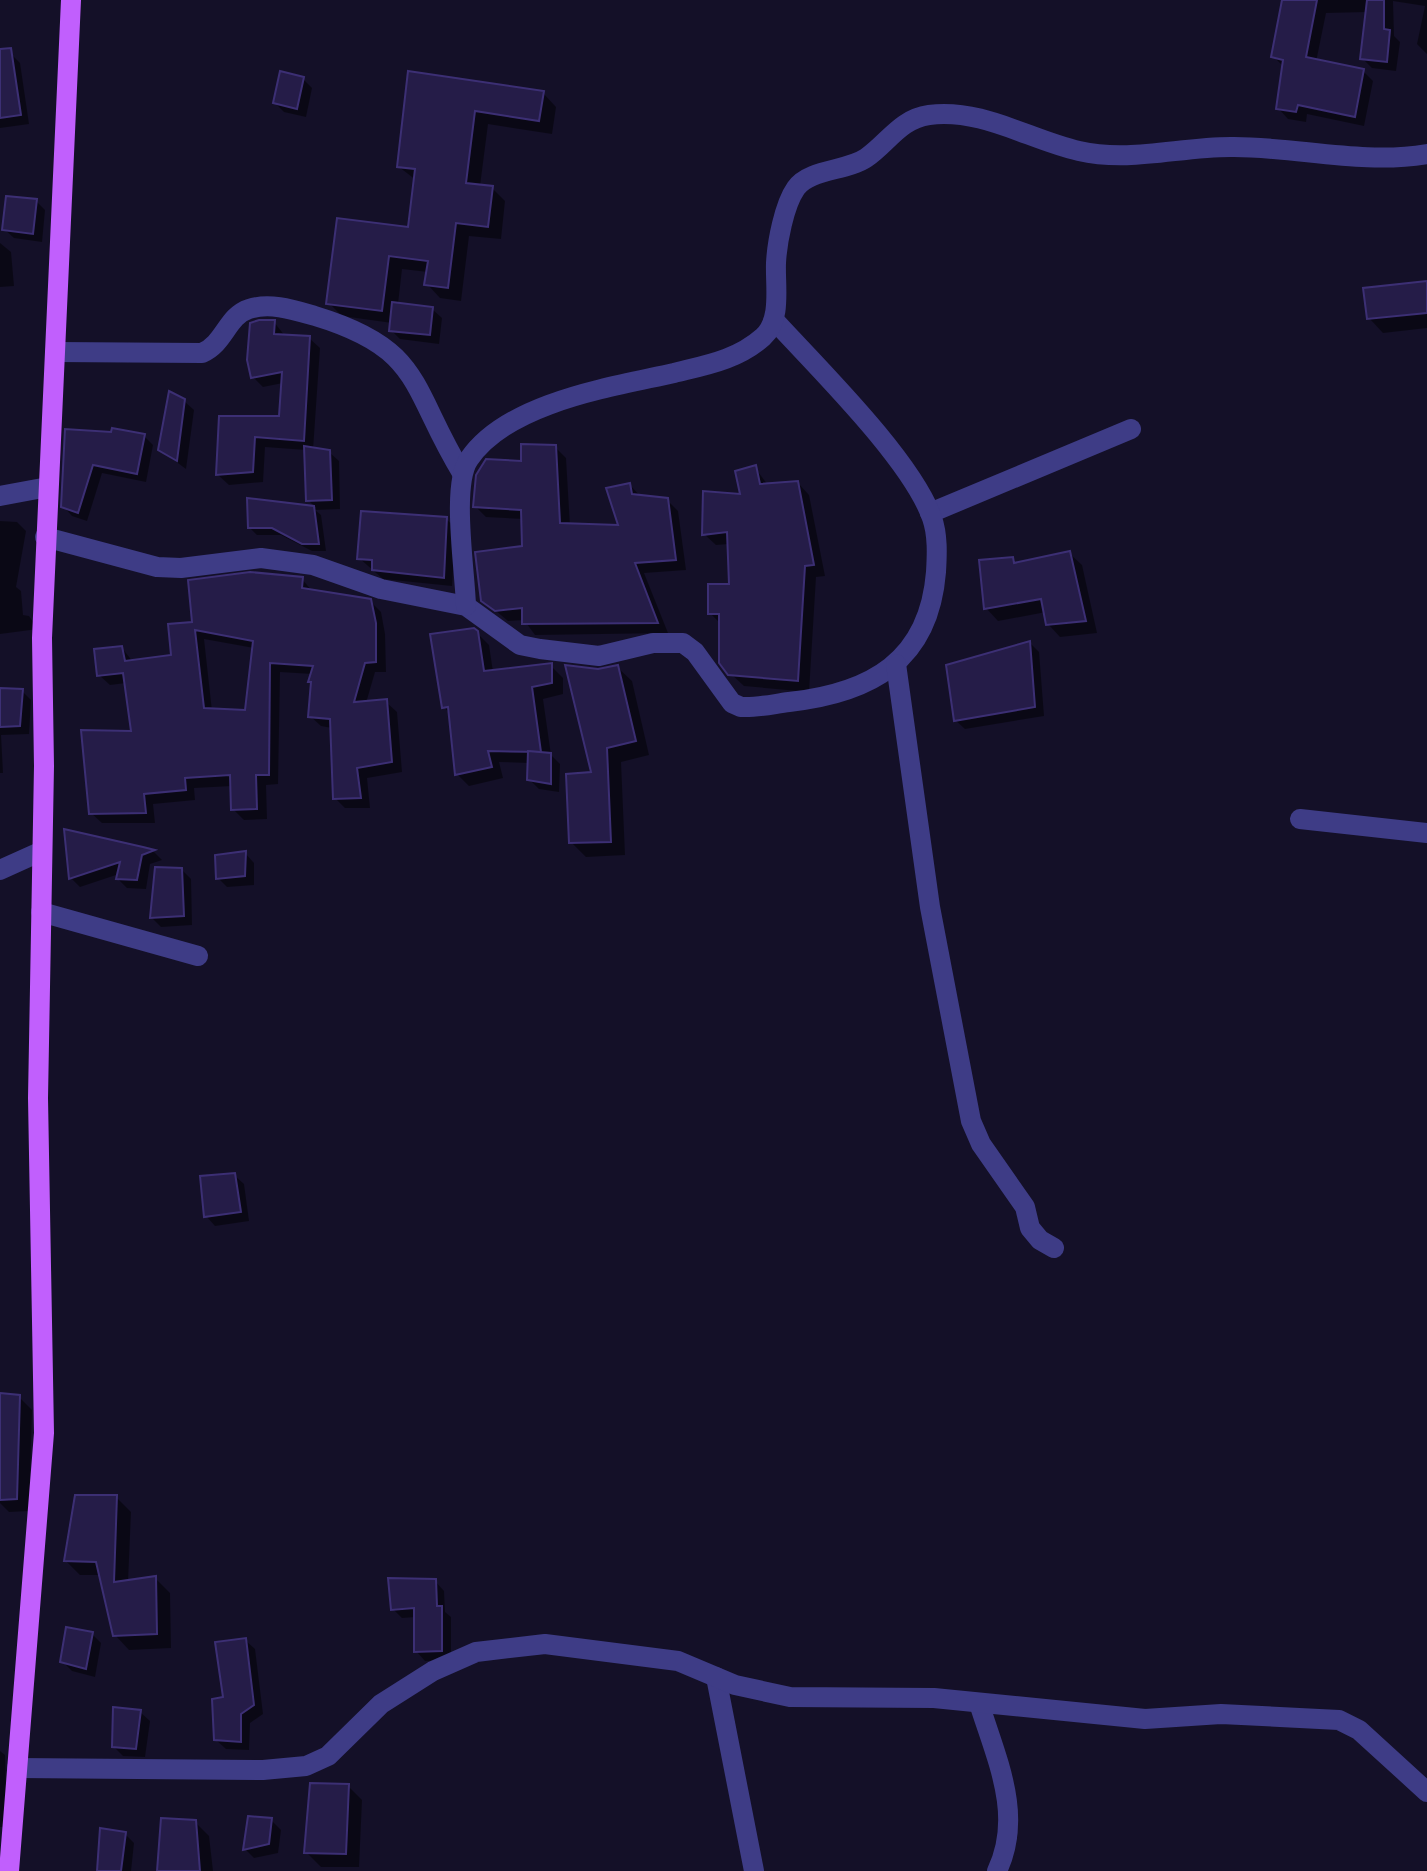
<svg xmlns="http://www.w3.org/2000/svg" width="1427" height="1871" viewBox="0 0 1427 1871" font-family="Mulish,sans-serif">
<rect width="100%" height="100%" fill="#141028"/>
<g fill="#0007" fill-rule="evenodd">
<polygon points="1282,0 1427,0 1427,54 1417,44 1425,6 1393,1 1394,36 1400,42 1396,71 1372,68 1362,58 1368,12 1326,13 1316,62 1363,71 1373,81 1364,126 1307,114 1306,122 1288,119 1278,108 1284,67 1273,56"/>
<polygon points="11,54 20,63 29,124 0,128 0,57"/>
<polygon points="410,73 543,93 556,107 552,134 488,124 480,186 492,188 505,201 501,239 469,236 461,301 440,298 427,284 428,272 402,269 398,304 432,309 442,318 439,344 400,339 391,330 392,323 342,316 329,303 410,229 416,180 399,167"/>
<polygon points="303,79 312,88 306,117 284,112 275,103"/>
<polygon points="36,201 45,210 42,242 14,238 4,229"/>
<polygon points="0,243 11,252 14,286 0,287"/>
<polygon points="1427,283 1427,328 1383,333 1369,318"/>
<polygon points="274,322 285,336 309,338 320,348 313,450 329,452 339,461 340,509 315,510 321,515 326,551 312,551 281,535 257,535 250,528 249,500 316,508 308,500 306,450 265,447 263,482 229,485 218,475 221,418 281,418 283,383 263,387 253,377"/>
<polygon points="184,401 194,410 186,469 160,450"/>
<polygon points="66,431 144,436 153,445 146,482 102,473 87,521 72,516 63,506"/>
<polygon points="555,447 566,458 570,526 621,527 630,485 641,497 667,500 678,511 686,570 644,573 668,633 535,635 524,620 508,621 483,600 524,548 524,519 486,517 475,506 523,463"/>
<polygon points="755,468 768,485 798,483 809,495 825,576 816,577 809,692 744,686 731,674 721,624 710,613 731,586 729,544 716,545 704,534 742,496"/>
<polygon points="446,519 456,528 452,586 383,579 359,558"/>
<polygon points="0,521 17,522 26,531 16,587 21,591 23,615 29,616 38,629 0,634"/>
<polygon points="1069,553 1082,565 1097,633 1060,637 1048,624 1046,612 998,621 986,608 1012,559 1017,564"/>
<path d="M302,579L312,591L370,601L381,612L385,634L386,672H375L366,703L386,702L397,712L402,772L367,778L370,808H345L335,798L332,728L321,726L310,716L312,674L280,672L278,784L266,785L267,819L244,820L233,809L232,786L194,788L195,800L153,804L155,823H102L91,813L133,733L126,683L110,685L99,675L122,648L133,662L173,656L194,624ZM204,639L254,648L247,712L212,711Z"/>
<polygon points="476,632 489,645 493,672 551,666 563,678 563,694 543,699 551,755 560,764 559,792 539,789 529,779 530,763 499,762 503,778 469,786 457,774 451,715 444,707"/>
<polygon points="1030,643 1039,652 1044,716 965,729 955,720"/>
<polygon points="617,667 632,681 649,755 621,762 625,855 586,857 571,842 594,774 598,671"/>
<polygon points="0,690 22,691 31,700 29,734 1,735 3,773 0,773"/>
<polygon points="67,832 154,852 162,860 150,864 146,889 127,888 118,879 119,874 80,887 71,878"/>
<polygon points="245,853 254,863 254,885 227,887 218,878"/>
<polygon points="182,870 191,879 192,925 161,927 152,918"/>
<polygon points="234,1175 244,1184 249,1221 215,1226 206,1216"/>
<polygon points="0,1395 19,1397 32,1410 29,1511 9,1512 0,1503"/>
<polygon points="116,1497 131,1512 128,1582 156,1579 170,1593 171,1648 129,1650 115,1635 101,1575 80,1575 66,1561"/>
<polygon points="435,1581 444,1591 445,1612 451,1617 451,1660 425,1661 416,1651 416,1617 402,1618 393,1609"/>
<polygon points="92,1634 101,1643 95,1677 72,1671 62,1661"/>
<polygon points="245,1640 255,1649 263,1714 250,1723 249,1750 226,1749 216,1740 225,1698"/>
<polygon points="140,1712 150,1721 145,1757 123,1756 114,1747"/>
<polygon points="0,1751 5,1755 7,1827 0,1827"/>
<polygon points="348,1786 362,1800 359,1867 321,1867 306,1852"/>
<polygon points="271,1820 281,1830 278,1853 254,1858 245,1849"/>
<polygon points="195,1822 209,1836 213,1871 159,1871"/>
<polygon points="125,1834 134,1843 131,1871 99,1871"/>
</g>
<g fill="#251c48" stroke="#3c2f74" stroke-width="2" fill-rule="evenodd">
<polygon points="1282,0 1317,0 1306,57 1364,69 1355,117 1298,105 1296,112 1276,109 1283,60 1271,57"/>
<polygon points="1367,0 1384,0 1384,29 1390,30 1387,62 1360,59"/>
<polygon points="11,48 21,115 0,118 0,49"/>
<polygon points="280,71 304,77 297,109 273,103"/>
<polygon points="408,71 544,91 539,121 475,111 466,183 493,186 488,227 456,223 448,288 424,285 428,261 389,256 382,311 326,304 337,218 408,227 415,169 397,167"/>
<polygon points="6,196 37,199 33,234 2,230"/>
<polygon points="1427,281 1427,313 1367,319 1363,288"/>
<polygon points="392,302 433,307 430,335 389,331"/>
<polygon points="259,320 275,320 274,334 310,336 304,441 255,437 253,472 216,475 219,416 279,416 282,372 251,378 247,360 250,323"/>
<polygon points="169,391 185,399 177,461 158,450"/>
<polygon points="112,428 145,434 137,474 93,465 78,513 61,507 65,429 111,432"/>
<polygon points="521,444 556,445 560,523 618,525 606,488 630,483 632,494 668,498 676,560 635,563 658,623 522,624 522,608 495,611 481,601 475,552 522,546 521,510 473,507 476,475 486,459 521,461"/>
<polygon points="304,446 330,450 332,500 306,501"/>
<polygon points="756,465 760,484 798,481 814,565 805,566 798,681 728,675 719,663 719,614 708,614 708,584 729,584 727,532 702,535 703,491 740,494 735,471"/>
<polygon points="247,498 314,506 319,544 302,544 272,528 248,528"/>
<polygon points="361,511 447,517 444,578 372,570 372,560 357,559"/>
<polygon points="1070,551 1086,621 1046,625 1041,599 984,609 979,560 1013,557 1014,563"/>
<path d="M250,572L303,577L302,588L371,599L376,623V662L365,663L354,702L387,699L392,762L357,768L361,798L333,799L330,719L308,717L311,682H308L313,666L270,663L269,775H256L257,809L231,810L230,775L185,778L186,790L144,794L146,813L89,814L81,730L131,731L123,673L97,676L94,649L122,646L125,661L171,655L168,624L192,622L188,580ZM195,630L253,641L245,710L204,708Z"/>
<polygon points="474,628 478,631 484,671 552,663 552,683 532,687 541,752 488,751 492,767 455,775 448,707 442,708 430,634"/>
<polygon points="1030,641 1035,707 954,721 946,665"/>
<polygon points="565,665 598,669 618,665 636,741 607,748 611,842 569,843 566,774 591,772"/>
<polygon points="0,688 23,689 20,726 0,727"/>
<polygon points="528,751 551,753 551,784 527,780"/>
<polygon points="64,829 143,847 155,850 142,855 137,880 116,879 120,862 69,879"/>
<polygon points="246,851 245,876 216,879 215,855"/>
<polygon points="155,867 182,868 184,916 150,918"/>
<polygon points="235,1173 241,1212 204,1217 200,1176"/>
<polygon points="0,1393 20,1395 17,1499 0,1500"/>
<polygon points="75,1495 117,1495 114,1582 156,1576 157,1634 113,1636 96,1562 64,1561"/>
<polygon points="388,1578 436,1579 437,1606 442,1606 442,1651 414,1652 414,1608 391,1610"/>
<polygon points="66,1627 93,1632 86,1669 60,1662"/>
<polygon points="246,1638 254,1705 241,1714 241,1742 214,1740 212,1699 223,1697 215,1642"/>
<polygon points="113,1707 141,1710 136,1749 112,1747"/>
<polygon points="310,1783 349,1784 346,1854 304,1853"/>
<polygon points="248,1816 272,1818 269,1844 243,1850"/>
<polygon points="161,1818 196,1820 200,1871 157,1871"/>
<polygon points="100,1828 126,1832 121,1871 97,1871"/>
</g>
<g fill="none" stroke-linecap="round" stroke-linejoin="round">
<g stroke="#3e3c86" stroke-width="20">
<path d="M55,352L202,353C225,343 227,316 249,309C270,302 294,310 315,316C424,349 410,388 462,473"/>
<polyline points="0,496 48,487"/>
<polyline points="930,513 1131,429"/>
<path d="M45,537L157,567L181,568L261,558L313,565L381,589L466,606L520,645L540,649L599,656L653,643H683L695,652L732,703L741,707C757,708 773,704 789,702C871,693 929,661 936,572C937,555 938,535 932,518C912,460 817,367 774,320"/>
<path d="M466,606C465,570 451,485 469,459C508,402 612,387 674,373C706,365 737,360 763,337C782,320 775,286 776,263C777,243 784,205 796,188C809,169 847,171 866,158C888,143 900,119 929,115C982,108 1030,140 1079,151C1131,163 1182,146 1234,147C1298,147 1363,165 1427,154"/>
<polyline points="896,664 930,907 971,1121 981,1144 1025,1207 1030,1228 1040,1240 1054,1248"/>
<polyline points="1300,819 1427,833"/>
<polyline points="0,870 42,851"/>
<polyline points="41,912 198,956"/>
<polyline points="716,1677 754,1871"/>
<path d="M979,1703C996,1758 1024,1815 997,1871"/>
<polyline points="17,1768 263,1770 306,1766 328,1756 381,1704 433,1671 476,1652 545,1644 678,1661 735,1685 790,1697 934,1698 1145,1719 1221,1714 1339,1720 1359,1730 1427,1792"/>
</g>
<polyline stroke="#c15ffd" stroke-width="20" points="9,1871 44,1433 38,1098 44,766 42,638 71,0"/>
</g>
</svg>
